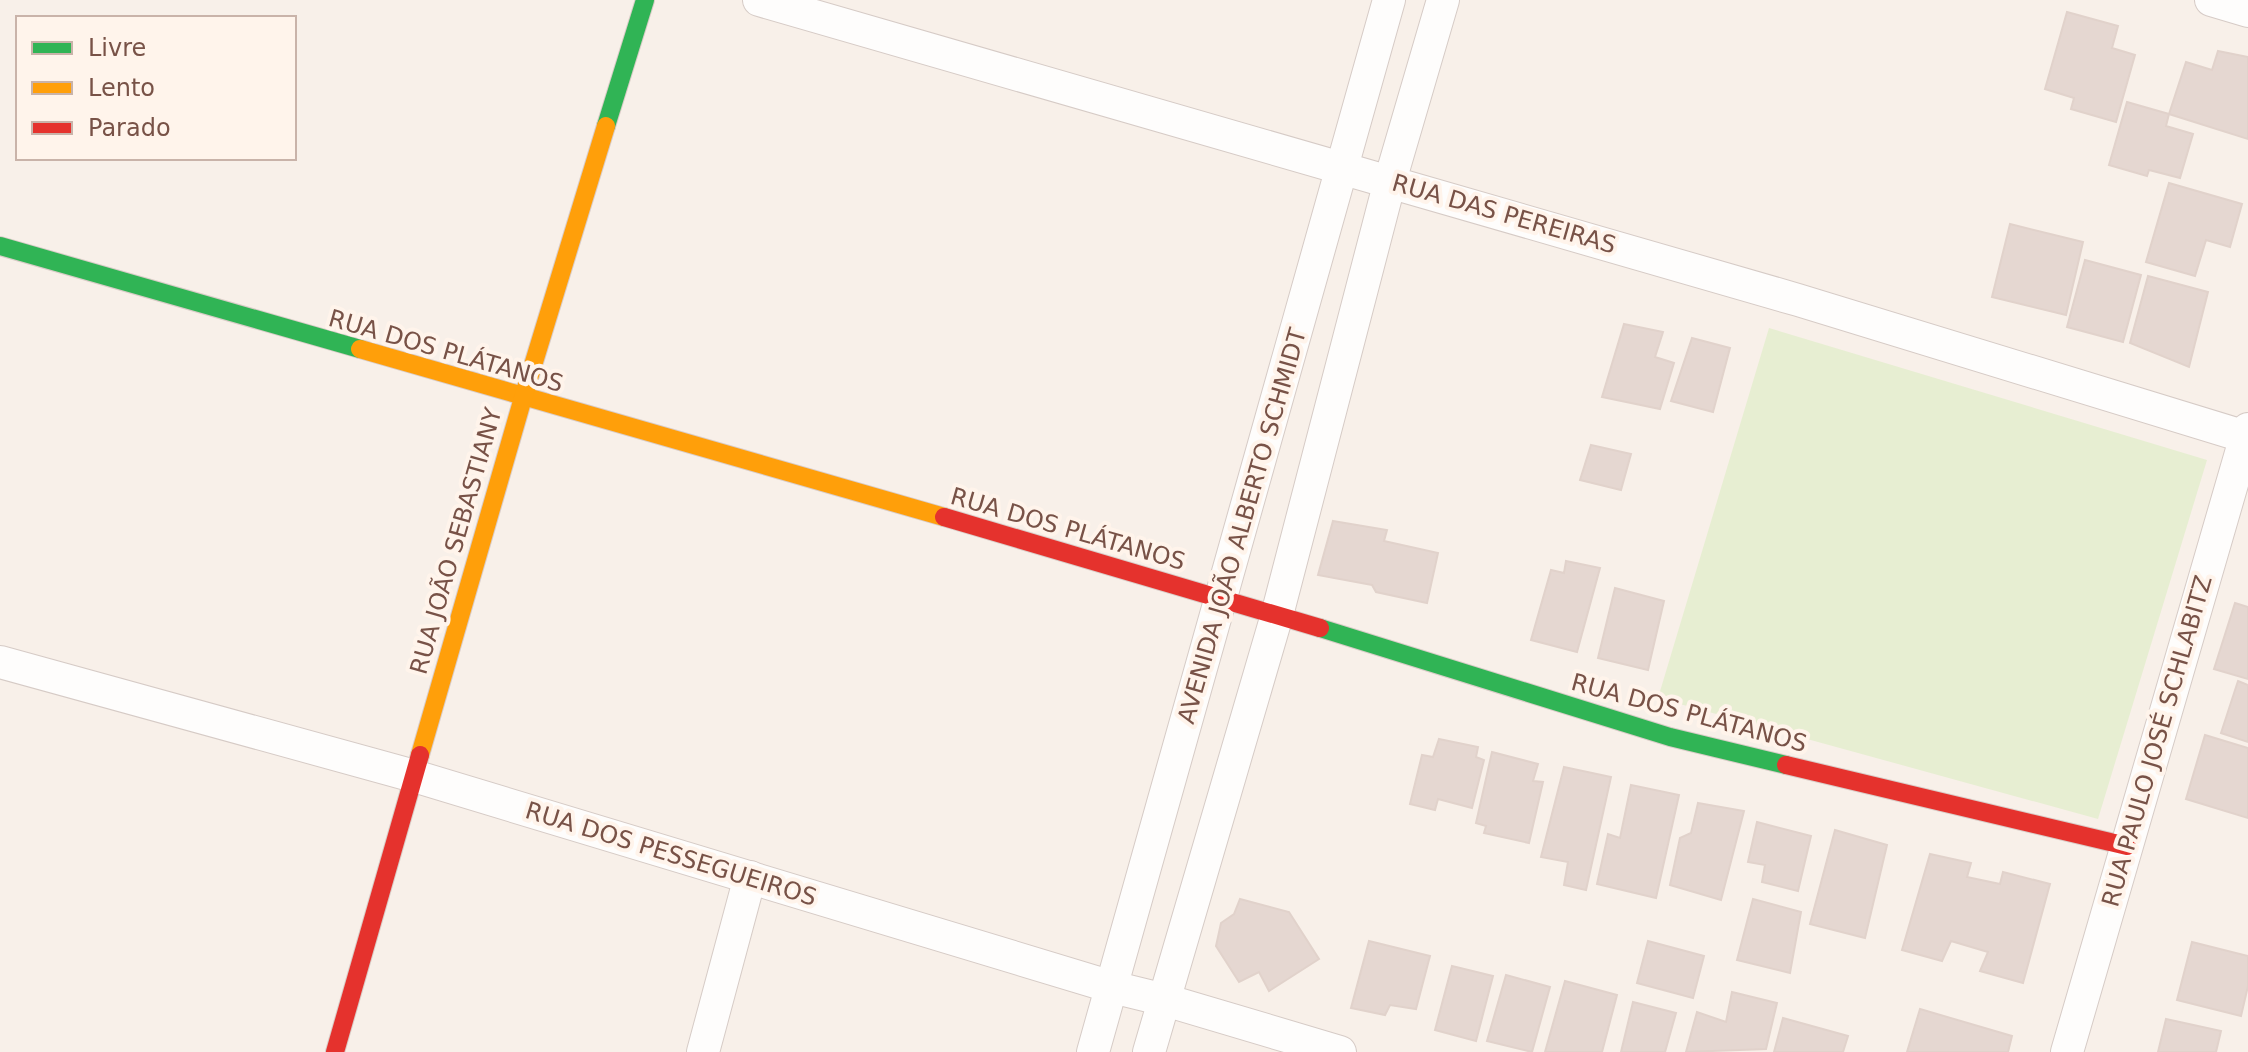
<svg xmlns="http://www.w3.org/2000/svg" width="2248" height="1052" viewBox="0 0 2248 1052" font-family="'DejaVu Sans',sans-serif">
<rect width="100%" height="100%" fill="#f8f0e9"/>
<polygon fill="#e7eed2" points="1769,328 2207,460 2098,819 1658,698"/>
<g fill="#e5d7d1" stroke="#e1d2cb" stroke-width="2">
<polygon points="2067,12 2118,26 2112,48 2135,55 2116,122 2071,109 2074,98 2045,89"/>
<polygon points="2218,51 2248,57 2248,139 2169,114 2186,62 2212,70"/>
<polygon points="2127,102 2169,114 2166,126 2193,134 2180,178 2149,170 2147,176 2109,165"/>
<polygon points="2169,183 2242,204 2230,247 2206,240 2195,276 2146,262"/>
<polygon points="2010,224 2083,242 2066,315 1992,297"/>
<polygon points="2085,260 2141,275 2123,342 2067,327"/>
<polygon points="2148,276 2208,292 2189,367 2130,343"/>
<polygon points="1624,324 1663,332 1655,357 1674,363 1660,409 1602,397"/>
<polygon points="1692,338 1730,348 1713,412 1671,401"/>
<polygon points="1591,445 1631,454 1621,490 1580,480"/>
<polygon points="1333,521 1387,530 1384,541 1438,553 1427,603 1376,592 1372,585 1318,575"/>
<polygon points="1566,561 1600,568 1577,652 1531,640 1551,570 1564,573"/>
<polygon points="1615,588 1664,601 1648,670 1598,658"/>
<polygon points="2235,603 2248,607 2248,679 2214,669"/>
<polygon points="2238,681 2248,685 2248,742 2221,733"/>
<polygon points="2205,735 2248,748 2248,818 2186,799"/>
<polygon points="1439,739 1478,747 1476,757 1484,760 1472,808 1438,799 1435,810 1410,804 1422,755 1433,757"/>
<polygon points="1492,752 1538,764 1533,781 1543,782 1529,843 1484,833 1486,826 1476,823"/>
<polygon points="1564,767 1611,777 1586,890 1564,885 1568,862 1541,857"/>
<polygon points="1631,785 1679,795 1656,898 1597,884 1608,834 1620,838"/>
<polygon points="1698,803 1744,811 1721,900 1670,885 1680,838 1691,833"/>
<polygon points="1757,822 1811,836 1798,891 1762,882 1765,865 1748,862"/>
<polygon points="1835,830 1887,845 1865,938 1810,924"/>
<polygon points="1930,854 1971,863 1967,877 2000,884 2003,872 2050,884 2023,983 1980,971 1988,952 1951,941 1942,961 1902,950"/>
<polygon points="1240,899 1289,912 1319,959 1269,991 1259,972 1239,982 1216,946 1221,923 1234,914"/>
<polygon points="1753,899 1801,912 1790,973 1737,960"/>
<polygon points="1369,941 1430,956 1416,1009 1390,1005 1385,1015 1351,1008"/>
<polygon points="1648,941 1704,956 1693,998 1637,983"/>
<polygon points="2192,942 2248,956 2248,986 2241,1016 2177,1000"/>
<polygon points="1452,966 1493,976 1476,1041 1435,1030"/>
<polygon points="1506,975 1550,987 1532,1052 1487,1041"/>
<polygon points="1565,981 1617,995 1602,1052 1545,1052"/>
<polygon points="1732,992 1777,1003 1766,1049 1686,1052 1697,1012 1726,1022"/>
<polygon points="1633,1002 1676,1013 1665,1052 1621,1052"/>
<polygon points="1920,1009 2012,1036 2008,1052 1907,1052"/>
<polygon points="1783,1018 1848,1036 1843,1052 1774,1052"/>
<polygon points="2166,1019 2221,1031 2216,1052 2158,1052"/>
</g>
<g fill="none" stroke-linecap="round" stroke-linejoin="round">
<defs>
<g id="street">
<polyline points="759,0 1798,300 2246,437"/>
<polyline points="2211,0 2248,11"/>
<polyline points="0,662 414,776 1112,987 1165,1000 1340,1052"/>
<polyline points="703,1052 750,877"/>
<polyline points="1093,1052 1389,0"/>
<polyline points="1149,1052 1277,615 1390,181 1443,0"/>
<polyline points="2067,1052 2248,429"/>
</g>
<g id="fast">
<polyline points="606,126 645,0"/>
<polyline points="0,246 360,349"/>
<polyline points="1320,628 1670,737 1786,765"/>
</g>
<g id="slow">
<polyline points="360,349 944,517"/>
<polyline points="420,755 523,398 606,126"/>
</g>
<g id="jam">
<polyline points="944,517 1320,628"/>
<polyline points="1786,765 2127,846"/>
<polyline points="335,1052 420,755"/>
</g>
</defs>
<use href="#street" stroke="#d6cbc6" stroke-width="34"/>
<use href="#fast" stroke="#d9ccc7" stroke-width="20"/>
<use href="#slow" stroke="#d9ccc7" stroke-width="20"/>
<use href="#jam" stroke="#d9ccc7" stroke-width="20"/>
<use href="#street" stroke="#fefdfc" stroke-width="32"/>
<use href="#fast" stroke="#30b455" stroke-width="18"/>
<use href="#slow" stroke="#ff9f0a" stroke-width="18"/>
<use href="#jam" stroke="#e5322d" stroke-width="18"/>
</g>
<g text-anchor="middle" stroke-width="8" stroke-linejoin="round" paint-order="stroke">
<g font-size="24" fill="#785247" stroke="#fff4eb">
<text transform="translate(1504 214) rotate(16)" y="8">RUA DAS PEREIRAS</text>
<text transform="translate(446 351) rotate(16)" y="8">RUA DOS PLÁTANOS</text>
<text transform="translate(1242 526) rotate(-74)" y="8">AVENIDA JOÃO ALBERTO SCHMIDT</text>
<text transform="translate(1068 529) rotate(16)" y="8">RUA DOS PLÁTANOS</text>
<text transform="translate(456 541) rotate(-74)" y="8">RUA JOÃO SEBASTIANY</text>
<text transform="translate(1689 713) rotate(15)" y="8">RUA DOS PLÁTANOS</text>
<text transform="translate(2157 741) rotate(-74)" y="8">RUA PAULO JOSÉ SCHLABITZ</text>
<text transform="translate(671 854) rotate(17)" y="8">RUA DOS PESSEGUEIROS</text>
</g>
</g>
<rect x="16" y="16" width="280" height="144" fill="#fff4eb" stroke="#c9b3a9" stroke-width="2"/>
<rect x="32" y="42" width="40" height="12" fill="#30b455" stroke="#c9b3a9" stroke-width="2"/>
<text x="88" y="56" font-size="24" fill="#785247">Livre</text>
<rect x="32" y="82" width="40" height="12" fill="#ff9f0a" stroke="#c9b3a9" stroke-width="2"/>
<text x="88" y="96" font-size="24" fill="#785247">Lento</text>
<rect x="32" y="122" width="40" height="12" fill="#e5322d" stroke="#c9b3a9" stroke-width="2"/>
<text x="88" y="136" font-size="24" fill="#785247">Parado</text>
</svg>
